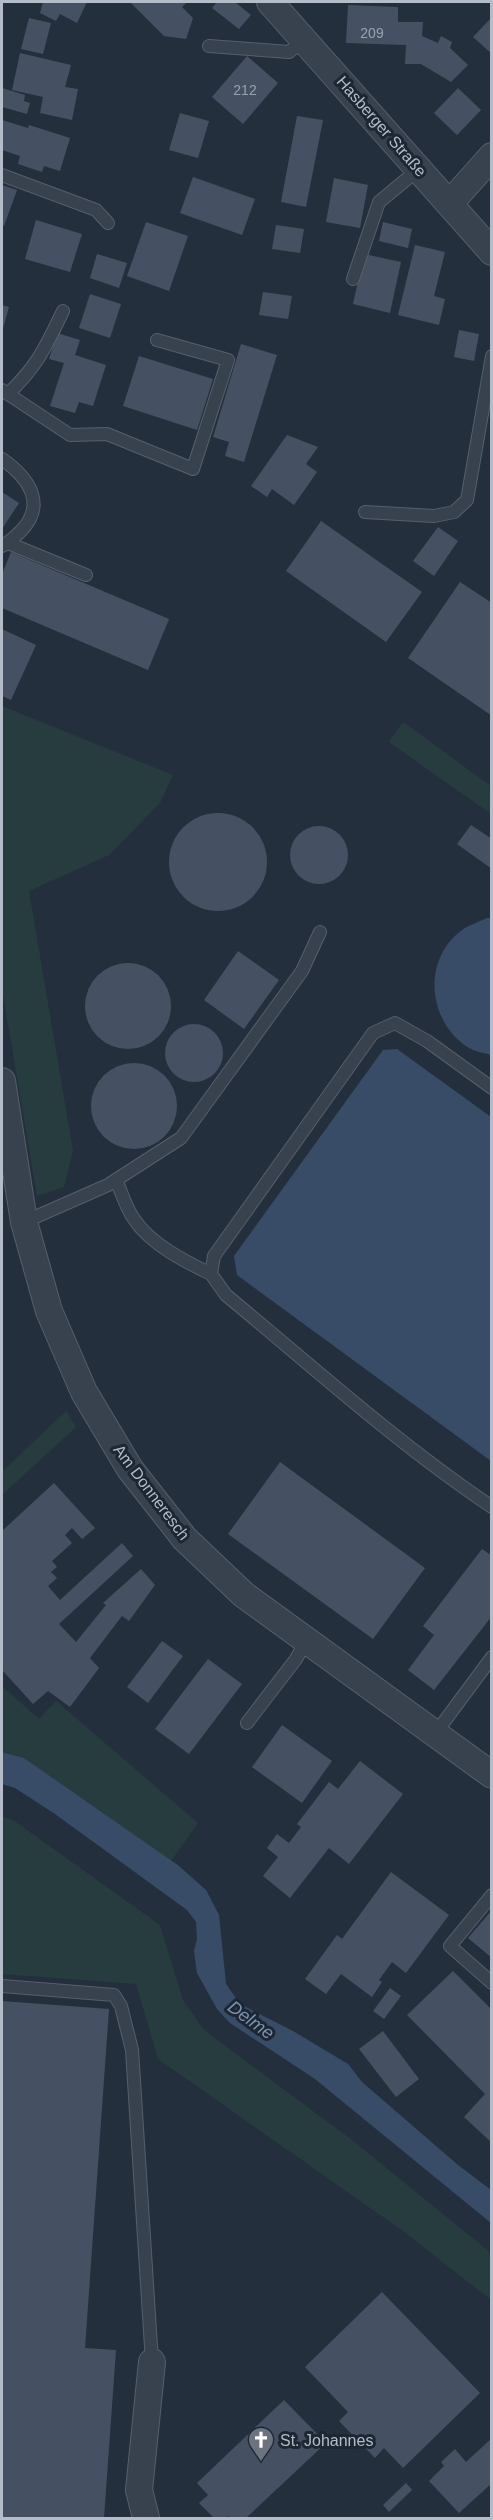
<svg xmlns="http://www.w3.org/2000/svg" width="493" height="2520" viewBox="0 0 493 2520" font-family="Helvetica,sans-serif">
<rect width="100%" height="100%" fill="#242f3e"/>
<g fill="#263c3f">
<polygon points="2,706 173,775 160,803 109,855 29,891 73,1151 64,1187 37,1196 2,989"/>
<polygon points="403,722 491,786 491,814 389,742"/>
<polygon points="66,1411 76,1427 2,1495 2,1472"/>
<polygon points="2,1686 39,1719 56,1701 198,1823 171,1861 24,1758 2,1752"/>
<polygon points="2,1817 13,1820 160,1925 183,2000 204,2030 352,2140 491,2253 491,2300 403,2231 158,2059 136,1984 2,1974"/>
</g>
<g fill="#394c67">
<path d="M487,918H492L491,1055C485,1053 476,1052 469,1048C428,1023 421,960 462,930C469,925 479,922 487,918Z"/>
<polygon points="397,1049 491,1117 491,1461 237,1275 234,1256 383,1050"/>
<polygon points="2,1752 24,1758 179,1866 206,1890 219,1915 226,1984 240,2004 293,2031 348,2064 362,2082 458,2165 491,2190 491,2223 315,2079 230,2023 217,2009 197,1973 194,1951 197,1939 196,1922 187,1910 55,1814 15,1788 2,1784"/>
</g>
<g fill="#455162">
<polygon points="43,2 87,2 77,23 60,14 56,21 40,13"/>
<polygon points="130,2 187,2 182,7 193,18 186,39 164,36"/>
<polygon points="217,2 235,2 251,15 239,29 212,8"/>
<polygon points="348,5 398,7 398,22 423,22 422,36 438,43 441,36 452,42 450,48 468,65 451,82 421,64 405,64 406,45 346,43"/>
<polygon points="492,17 492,54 473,37"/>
<polygon points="29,18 51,23 43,54 21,49"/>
<polygon points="20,53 71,65 65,87 78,89 72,120 40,113 43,97 12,90"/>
<polygon points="247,56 278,83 243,124 212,97"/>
<polygon points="2,88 25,95 24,101 30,103 27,114 2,107"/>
<polygon points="458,88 481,110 457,135 434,113"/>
<polygon points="180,113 209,121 198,158 169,150"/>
<polygon points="297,116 323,120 306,207 281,202"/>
<polygon points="2,120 28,128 29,125 70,138 60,171 44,166 42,172 18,164 20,156 2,150"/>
<polygon points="193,177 255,199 242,235 180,213"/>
<polygon points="334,178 368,185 360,228 326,222"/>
<polygon points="2,185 17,190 4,226 2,225"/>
<polygon points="36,220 82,234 70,272 25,259"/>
<polygon points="146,222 188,236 169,291 127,276"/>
<polygon points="383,222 412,229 408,248 379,241"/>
<polygon points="276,225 304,229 300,253 272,249"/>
<polygon points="415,245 445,252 434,296 445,299 439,325 398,315"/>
<polygon points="97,254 127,263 119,288 90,278"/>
<polygon points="364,254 401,262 390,313 353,304"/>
<polygon points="263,292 292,296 288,319 259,315"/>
<polygon points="90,294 121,304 110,338 79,328"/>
<polygon points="2,305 9,307 2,332"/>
<polygon points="459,330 479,334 474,361 454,357"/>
<polygon points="57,333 80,340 75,355 106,365 93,406 79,402 75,413 50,406 64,363 49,359"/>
<polygon points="241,344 277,355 244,462 225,456 229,442 213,437"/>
<polygon points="139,356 213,379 197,430 123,406"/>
<polygon points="287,435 318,447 306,464 317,472 294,505 272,489 267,497 251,486"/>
<polygon points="2,492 19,503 2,529"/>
<polygon points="321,521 422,592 386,642 286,571"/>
<polygon points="438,527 458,541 434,576 413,561"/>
<polygon points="11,552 169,619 148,670 2,608 2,574"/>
<polygon points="460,582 492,603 492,716 408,658"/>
<polygon points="2,629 36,645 11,700 2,696"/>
<circle cx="218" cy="862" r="49"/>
<polygon points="471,825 492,839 492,869 457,844"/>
<circle cx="319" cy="855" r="29"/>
<polygon points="238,951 279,980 244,1029 204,1000"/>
<circle cx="128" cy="1006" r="43"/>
<circle cx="194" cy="1053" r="29"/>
<circle cx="134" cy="1106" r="43"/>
<polygon points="280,1462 425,1568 373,1639 228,1534"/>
<polygon points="54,1483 95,1528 82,1539 72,1528 65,1535 72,1543 52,1561 57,1567 51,1572 57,1578 48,1586 60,1600 122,1543 133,1556 59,1624 76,1642 106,1605 103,1603 141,1569 155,1585 129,1621 122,1616 90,1658 99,1668 70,1707 48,1691 33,1704 2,1670 2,1531"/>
<polygon points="482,1549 492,1556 492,1616 434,1690 408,1670 434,1635 423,1626"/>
<polygon points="162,1641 183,1656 148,1703 127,1687"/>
<polygon points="208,1659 242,1684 189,1754 155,1729"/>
<polygon points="282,1725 332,1761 302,1803 252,1767"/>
<polygon points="360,1761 403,1794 349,1864 329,1848 290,1898 263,1876 278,1857 267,1848 277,1834 289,1843 301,1827 297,1824 329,1782 338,1789"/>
<polygon points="391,1872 449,1915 406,1973 392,1962 379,1980 382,1982 372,1997 341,1974 326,1994 305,1979 337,1935 342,1939"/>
<polygon points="492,1910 492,1958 468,1938"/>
<polygon points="453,1971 492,2010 492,2143 464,2117 485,2094 407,2015"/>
<polygon points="390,1988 401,1996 384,2019 373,2011"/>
<polygon points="2,2001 109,2009 85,2348 116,2350 104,2518 2,2518"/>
<polygon points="383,2031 419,2079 396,2097 359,2049"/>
<polygon points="382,2292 480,2393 403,2468 384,2448 375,2458 339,2421 348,2412 305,2367"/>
<polygon points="284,2400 326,2443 246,2518 231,2518 228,2516 225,2518 214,2518 199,2503 208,2495 197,2483"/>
<polygon points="492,2438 492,2483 459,2513 429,2481 444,2466 441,2462 455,2449 466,2462"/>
<polygon points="406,2483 412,2490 389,2512 383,2505"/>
</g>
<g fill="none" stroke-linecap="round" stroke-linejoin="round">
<defs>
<g id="lane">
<polyline points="209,46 289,52 305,39"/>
<polyline points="2,175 96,210 108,223"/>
<polyline points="353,279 379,202 419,169"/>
<polyline points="2,390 70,435 107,434 193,469 228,360 157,340"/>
<path d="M8,394C38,365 45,348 63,311"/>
<path d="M2,459C28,477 48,504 20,532C14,537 9,543 2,546"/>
<polyline points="365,512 434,516 454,512 467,500 492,356"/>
<polyline points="8,543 86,575"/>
<path d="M492,1088L427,1041L395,1023L373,1033L214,1256L211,1274L226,1295C313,1367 398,1444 492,1507"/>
<path d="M116,1180C122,1193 126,1208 134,1219C150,1244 186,1262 211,1274"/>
<polyline points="24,1222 108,1185 181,1138 302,971 320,932"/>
<polyline points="247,1723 296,1659 306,1641"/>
<polyline points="435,1734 492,1657"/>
<polyline points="492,1895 450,1946 492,1983"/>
<polyline points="2,1986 114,1995 121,2006 132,2050 152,2362"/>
</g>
<g id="street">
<polyline points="270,2 492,252"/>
<polyline points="450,203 492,156"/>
<polyline points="2,1081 24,1222 49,1311 84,1392 130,1469 185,1539 244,1595 492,1775"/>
<polyline points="146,2518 139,2490 152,2362"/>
</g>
</defs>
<use href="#lane" stroke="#565f6c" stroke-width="14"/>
<use href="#street" stroke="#565f6c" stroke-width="28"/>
<use href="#lane" stroke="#38414e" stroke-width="12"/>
<use href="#street" stroke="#38414e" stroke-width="26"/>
</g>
<defs>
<symbol id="church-pin" viewBox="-11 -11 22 30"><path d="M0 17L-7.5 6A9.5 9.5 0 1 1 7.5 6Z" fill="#6b7280" stroke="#1d2633"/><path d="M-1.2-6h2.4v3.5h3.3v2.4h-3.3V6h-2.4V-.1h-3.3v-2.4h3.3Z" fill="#fff"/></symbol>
</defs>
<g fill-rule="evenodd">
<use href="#church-pin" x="246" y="2425" width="30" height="40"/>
</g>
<g text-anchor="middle" stroke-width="6" stroke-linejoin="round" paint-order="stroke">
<g font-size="14" fill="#98a1af">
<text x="372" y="38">209</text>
<text x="245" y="95">212</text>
</g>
<g font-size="16" fill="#b4bcc9" stroke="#1d2633">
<text transform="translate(382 126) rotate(49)" y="6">Hasberger Straße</text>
<text transform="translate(152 1492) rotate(53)" y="6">Am Donneresch</text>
</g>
<g font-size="16" fill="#b4bcc9" stroke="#1d2633" text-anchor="start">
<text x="280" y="2446">St. Johannes</text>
</g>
<g font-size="18" font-style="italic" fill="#7c92b1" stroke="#1d2633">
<text transform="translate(251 2020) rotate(36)" y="6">Delme</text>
</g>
</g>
<rect width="493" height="2520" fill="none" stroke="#b4bcc9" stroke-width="6"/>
</svg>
